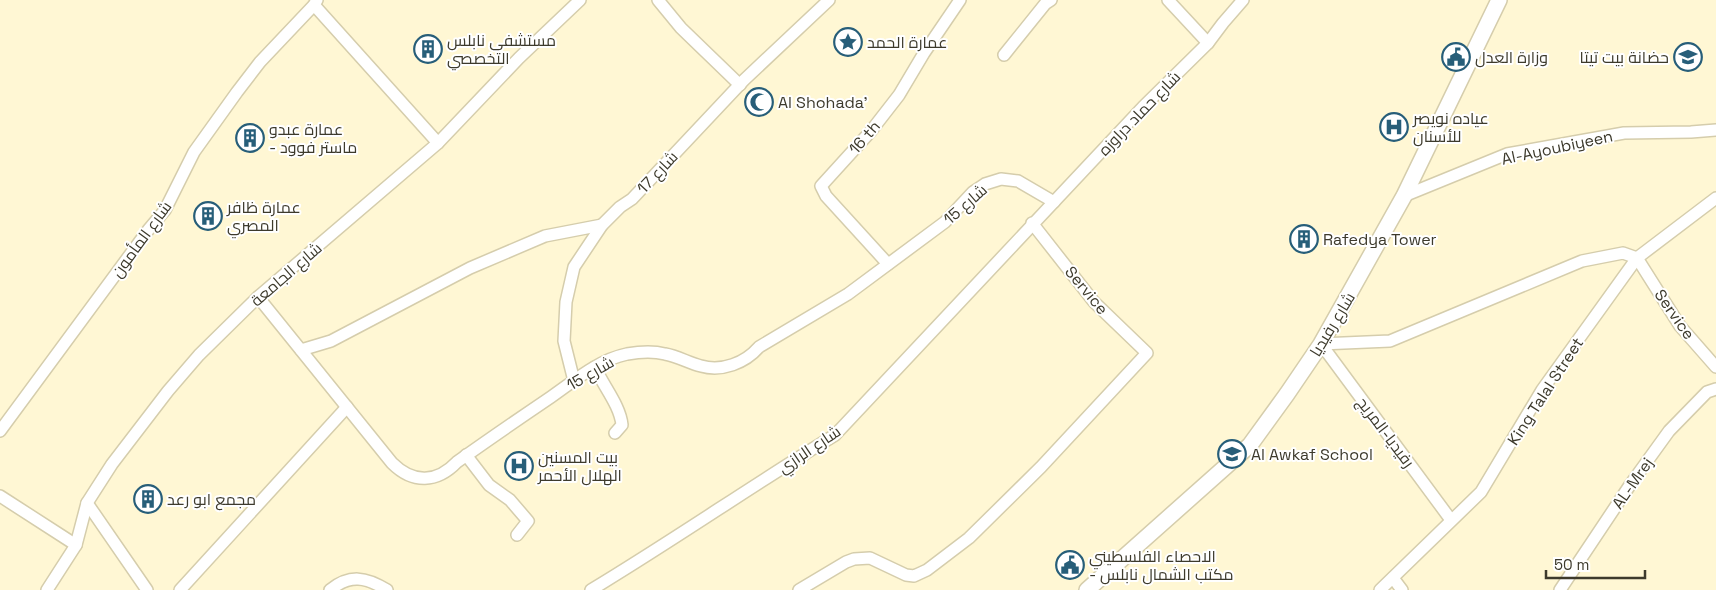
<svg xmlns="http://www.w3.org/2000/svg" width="1716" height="590" viewBox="0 0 1716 590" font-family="'Space Grotesk',Cairo,sans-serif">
<rect width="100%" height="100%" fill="#fff7d4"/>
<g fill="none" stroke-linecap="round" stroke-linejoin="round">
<defs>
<g id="minor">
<polyline points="658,0 681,28 740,85"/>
<polyline points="1168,0 1208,43"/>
<polyline points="314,5 438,143"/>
<polyline points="1004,55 1045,4 1051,0"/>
<polyline points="1404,196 1507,154 1624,133 1691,132 1716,130"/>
<polyline points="888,264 826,196 821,186 871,131 899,95 924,53 960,0"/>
<path d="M258,297L392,463C413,484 437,483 457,462C488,440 520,418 551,397C574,381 598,360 627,354C639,352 653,351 665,354C677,356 689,363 701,366C722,372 745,363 759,347L848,294L945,222L973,192L985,184L1001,179L1018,181L1054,202"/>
<polyline points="1321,344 1390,341 1582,261 1623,253 1637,258 1680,326 1716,367"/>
<polyline points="1321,344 1451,520"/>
<polyline points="301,350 331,341 470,268 545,236 602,225"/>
<path d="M595,367C603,386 620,405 622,425L615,433"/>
<polyline points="574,381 564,341 566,302 574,267 602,225 620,207 632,199 744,80 829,0"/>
<polyline points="0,431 149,229 165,210 194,152 237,92 260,62 314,5 317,0"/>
<polyline points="466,455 489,485 510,500 528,521 517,535"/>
<polyline points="0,496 76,545"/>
<polyline points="87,503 147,590"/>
<polyline points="1393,578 1402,590"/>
<polyline points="47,590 76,545 87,503 112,464 168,391 199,355 258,297 438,143 519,58 580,0"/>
<polyline points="180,590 347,407"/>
<path d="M330,590C350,574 366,577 387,590"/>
<path d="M591,590C674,540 753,485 835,435L1143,107L1208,43L1223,23L1243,0"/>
<polyline points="799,590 846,562 854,559 870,558 906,575 914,576 927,570 969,538 1041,467 1147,353 1094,302 1032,223"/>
<polyline points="1380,590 1481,492 1542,390 1637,258 1716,198"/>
<polyline points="1560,590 1630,485 1669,431 1707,392 1716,389"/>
</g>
<polyline id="secondary" points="1087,590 1250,445 1287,394 1321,344 1404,196 1499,0"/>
</defs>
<use href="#minor" stroke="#d5cdac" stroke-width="14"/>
<use href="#secondary" stroke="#d5cdac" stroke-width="18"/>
<use href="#minor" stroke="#fff" stroke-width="11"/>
<use href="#secondary" stroke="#fff" stroke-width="15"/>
</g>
<defs>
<symbol id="sight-ring" viewBox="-11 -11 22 22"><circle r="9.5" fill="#fff" stroke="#275e79" stroke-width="1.5"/><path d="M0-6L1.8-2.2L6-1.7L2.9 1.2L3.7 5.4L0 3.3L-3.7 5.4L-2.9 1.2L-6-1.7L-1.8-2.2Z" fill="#275e79"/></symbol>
<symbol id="building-ring" viewBox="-11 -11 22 22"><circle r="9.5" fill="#fff" stroke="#275e79" stroke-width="1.5"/><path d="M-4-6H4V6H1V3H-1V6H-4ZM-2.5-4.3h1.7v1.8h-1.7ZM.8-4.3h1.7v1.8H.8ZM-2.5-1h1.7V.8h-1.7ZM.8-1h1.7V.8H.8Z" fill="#275e79"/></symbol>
<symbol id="civic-ring" viewBox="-11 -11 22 22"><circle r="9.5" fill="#fff" stroke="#275e79" stroke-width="1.5"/><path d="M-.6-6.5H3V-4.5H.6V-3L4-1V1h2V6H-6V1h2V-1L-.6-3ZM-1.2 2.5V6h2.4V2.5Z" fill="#275e79"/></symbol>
<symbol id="school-ring" viewBox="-11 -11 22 22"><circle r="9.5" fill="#fff" stroke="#275e79" stroke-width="1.5"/><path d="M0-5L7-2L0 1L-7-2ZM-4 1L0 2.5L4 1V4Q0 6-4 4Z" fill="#275e79"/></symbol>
<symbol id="mosque-ring" viewBox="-11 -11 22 22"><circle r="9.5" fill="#fff" stroke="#275e79" stroke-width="1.5"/><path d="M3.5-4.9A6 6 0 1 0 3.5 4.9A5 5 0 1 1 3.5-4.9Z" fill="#275e79"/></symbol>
<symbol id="hospital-ring" viewBox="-11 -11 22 22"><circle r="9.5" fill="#fff" stroke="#275e79" stroke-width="1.5"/><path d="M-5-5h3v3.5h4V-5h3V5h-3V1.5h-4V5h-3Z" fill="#275e79"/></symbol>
</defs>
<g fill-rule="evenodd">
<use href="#sight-ring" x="832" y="26" width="32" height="32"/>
<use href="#building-ring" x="412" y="33" width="32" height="32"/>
<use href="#civic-ring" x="1440" y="41" width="32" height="32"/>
<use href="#school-ring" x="1672" y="41" width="32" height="32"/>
<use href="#mosque-ring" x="743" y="86" width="32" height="32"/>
<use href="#hospital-ring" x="1378" y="111" width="32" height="32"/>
<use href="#building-ring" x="234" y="122" width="32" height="32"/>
<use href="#building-ring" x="192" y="200" width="32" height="32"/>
<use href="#building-ring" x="1288" y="223" width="32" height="32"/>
<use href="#school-ring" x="1216" y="438" width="32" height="32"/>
<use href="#hospital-ring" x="503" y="450" width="32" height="32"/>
<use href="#building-ring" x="132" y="483" width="32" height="32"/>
<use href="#civic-ring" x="1054" y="549" width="32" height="32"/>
</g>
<g text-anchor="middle" stroke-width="4" stroke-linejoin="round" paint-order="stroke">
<g font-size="16" fill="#3d3a2c" stroke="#fff" text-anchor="start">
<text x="447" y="46">مستشفى نابلس<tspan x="447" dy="18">التخصصي</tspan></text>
<text x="867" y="48">عمارة الحمد</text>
<text x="1475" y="63">وزارة العدل</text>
<text x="1669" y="63" text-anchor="end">حضانة بيت تيتا</text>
<text x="778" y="108">Al Shohada'</text>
<text x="1413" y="124">عياده نويصر<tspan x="1413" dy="18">للأسنان</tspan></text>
<text x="269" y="135">عمارة عبدو<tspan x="269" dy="18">- ماستر فوود</tspan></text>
<text x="227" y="213">عمارة ظافر<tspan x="227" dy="18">المصري</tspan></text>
<text x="1323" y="245">Rafedya Tower</text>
<text x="1251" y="460">Al Awkaf School</text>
<text x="538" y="463">بيت المسنين<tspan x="538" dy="18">الهلال الأحمر</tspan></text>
<text x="167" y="505">مجمع ابو رعد</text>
<text x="1089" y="562">الاحصاء الفلسطيني<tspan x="1089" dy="18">- مكتب الشمال نابلس</tspan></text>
</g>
<g font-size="16" fill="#3d3a2c" stroke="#fff">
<text transform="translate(1139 113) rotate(-46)" y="6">شارع حماد دراوزه</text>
<text transform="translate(864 137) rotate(-49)" y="6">16 th</text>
<text transform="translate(1557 147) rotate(-12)" y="6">Al-Ayoubiyeen</text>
<text transform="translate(657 172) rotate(-47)" y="6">شارع 17</text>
<text transform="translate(965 204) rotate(-41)" y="6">شارع 15</text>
<text transform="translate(141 239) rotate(-54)" y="6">شارع المأمون</text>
<text transform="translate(286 274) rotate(-41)" y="6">شارع الجامعة</text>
<text transform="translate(1087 290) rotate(50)" y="6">Service</text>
<text transform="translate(1675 314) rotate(55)" y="6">Service</text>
<text transform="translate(1332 324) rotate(-59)" y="6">شارع رفيديا</text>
<text transform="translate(590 373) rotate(-30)" y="6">شارع 15</text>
<text transform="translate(1545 391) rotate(-57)" y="6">King Talal Street</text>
<text transform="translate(1386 432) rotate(53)" y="6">رفيديا-المريج</text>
<text transform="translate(809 449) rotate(-34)" y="6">شارع الرازي</text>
<text transform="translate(1632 483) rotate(-55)" y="6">AL-Mrej</text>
</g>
</g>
<path d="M1546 570v8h99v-8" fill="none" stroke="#3d3a2c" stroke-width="2.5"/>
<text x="1554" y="570" font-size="15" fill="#3d3a2c" stroke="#ffffff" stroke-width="4" paint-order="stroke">50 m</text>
</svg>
